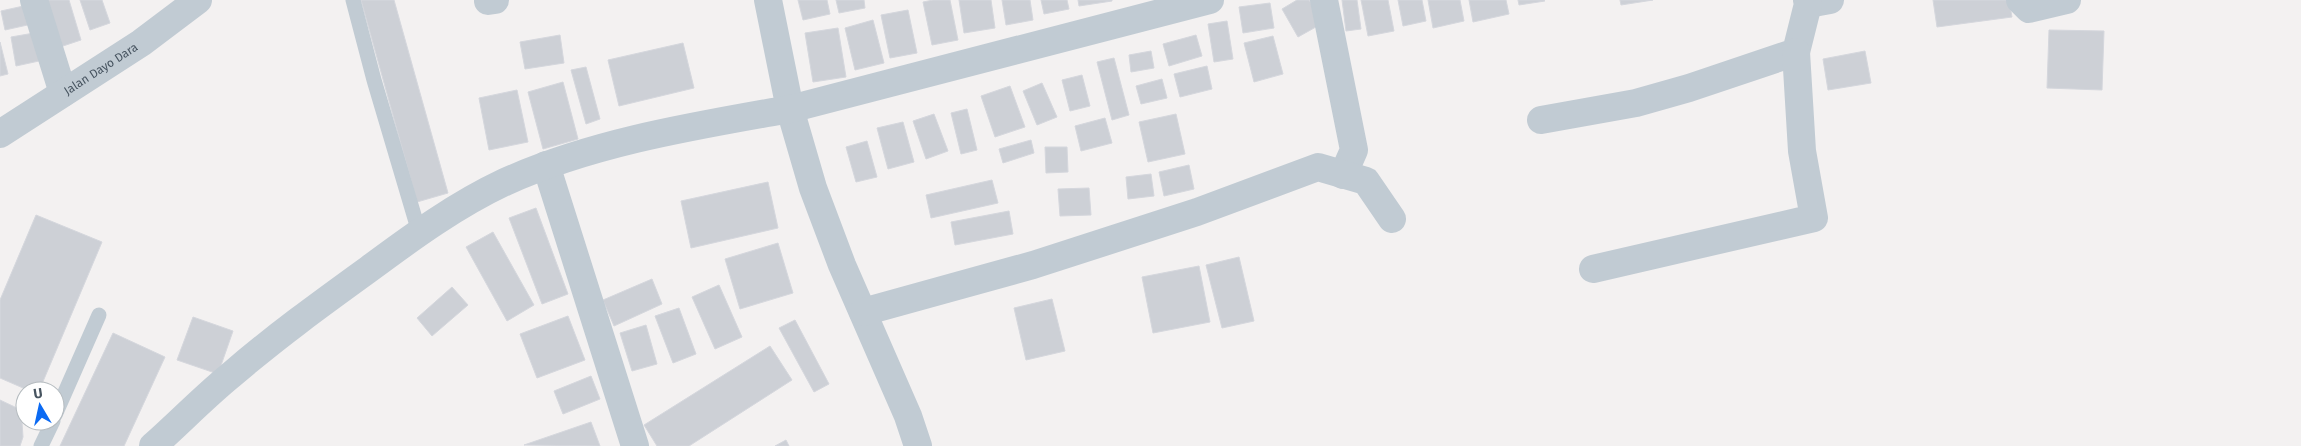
<svg xmlns="http://www.w3.org/2000/svg" width="2301" height="446" viewBox="0 0 2301 446" font-family="'Fira Sans',sans-serif">
<rect width="100%" height="100%" fill="#f3f1f1"/>
<g fill="#cdd0d6" stroke="#d5d7dd">
<polygon points="43,0 69,0 81,40 57,48"/>
<polygon points="80,0 102,0 110,23 90,30"/>
<polygon points="361,0 394,0 448,193 417,202"/>
<polygon points="798,0 827,0 830,14 803,20"/>
<polygon points="836,0 864,0 865,8 839,13"/>
<polygon points="933,0 950,0 958,40 932,45 923,2"/>
<polygon points="959,0 991,0 995,28 964,33"/>
<polygon points="1002,0 1030,0 1033,20 1006,25"/>
<polygon points="1041,0 1067,0 1069,9 1044,14"/>
<polygon points="1078,0 1112,0 1112,1 1079,6"/>
<polygon points="1297,0 1309,0 1323,23 1298,37 1282,9"/>
<polygon points="1342,0 1357,0 1361,29 1346,31"/>
<polygon points="1361,0 1388,0 1394,31 1368,36"/>
<polygon points="1398,0 1422,0 1426,21 1403,26"/>
<polygon points="1428,0 1460,0 1464,21 1433,28"/>
<polygon points="1469,0 1506,0 1509,14 1473,22"/>
<polygon points="1518,0 1544,0 1545,1 1519,5"/>
<polygon points="1620,0 1653,0 1621,5"/>
<polygon points="1933,0 2009,0 2012,17 1937,27"/>
<polygon points="1270,3 1274,28 1243,33 1239,7"/>
<polygon points="28,5 32,24 5,30 1,11"/>
<polygon points="908,10 917,53 890,58 881,15"/>
<polygon points="873,20 884,63 855,70 845,28"/>
<polygon points="1227,21 1233,59 1214,62 1208,24"/>
<polygon points="838,28 846,77 813,82 805,33"/>
<polygon points="2049,30 2104,31 2102,90 2047,88"/>
<polygon points="34,33 39,61 16,66 11,37"/>
<polygon points="560,35 564,63 525,69 520,42"/>
<polygon points="1196,35 1202,56 1169,66 1163,44"/>
<polygon points="1273,36 1283,74 1254,82 1244,43"/>
<polygon points="0,42 8,74 0,76"/>
<polygon points="683,43 694,88 619,106 608,60"/>
<polygon points="1151,51 1154,68 1131,72 1129,55"/>
<polygon points="1865,51 1871,83 1828,90 1823,59"/>
<polygon points="1114,58 1129,115 1112,120 1097,62"/>
<polygon points="1207,66 1212,89 1180,97 1174,74"/>
<polygon points="586,67 600,119 586,124 571,70"/>
<polygon points="1082,75 1090,106 1070,111 1062,80"/>
<polygon points="1162,79 1167,98 1141,104 1136,86"/>
<polygon points="563,82 578,139 543,149 528,92"/>
<polygon points="1042,83 1057,117 1037,125 1023,91"/>
<polygon points="1010,86 1025,127 995,137 981,96"/>
<polygon points="517,90 528,142 489,150 479,98"/>
<polygon points="967,109 977,150 961,154 951,113"/>
<polygon points="934,114 948,151 926,159 913,121"/>
<polygon points="1176,114 1185,154 1148,162 1139,122"/>
<polygon points="1105,118 1112,143 1081,151 1075,126"/>
<polygon points="903,122 914,162 888,169 877,128"/>
<polygon points="1031,140 1034,153 1003,163 999,149"/>
<polygon points="867,141 877,177 856,182 846,147"/>
<polygon points="1045,147 1067,147 1068,172 1046,173"/>
<polygon points="1189,165 1194,189 1164,196 1159,172"/>
<polygon points="1151,174 1154,196 1128,199 1126,177"/>
<polygon points="992,180 998,203 931,218 926,195"/>
<polygon points="768,182 778,228 691,248 681,201"/>
<polygon points="1089,188 1091,215 1060,216 1058,189"/>
<polygon points="536,208 568,294 542,304 509,218"/>
<polygon points="1009,211 1013,234 955,245 951,222"/>
<polygon points="36,215 102,242 39,391 30,391 0,378 0,300"/>
<polygon points="493,232 534,305 507,321 466,247"/>
<polygon points="778,243 793,293 740,309 725,259"/>
<polygon points="1239,257 1254,321 1222,328 1206,265"/>
<polygon points="1199,266 1210,322 1153,333 1142,277"/>
<polygon points="652,279 662,304 614,326 603,300"/>
<polygon points="719,285 742,337 715,349 692,297"/>
<polygon points="452,287 468,305 432,336 417,318"/>
<polygon points="1052,299 1065,351 1026,360 1014,308"/>
<polygon points="679,308 696,354 673,363 655,316"/>
<polygon points="568,316 585,360 537,378 520,334"/>
<polygon points="193,317 233,331 218,374 177,360"/>
<polygon points="795,320 829,384 814,392 779,328"/>
<polygon points="646,325 657,364 632,371 620,333"/>
<polygon points="113,333 165,357 124,446 60,446"/>
<polygon points="770,346 792,380 689,446 657,446 644,425"/>
<polygon points="591,376 600,399 563,414 554,391"/>
<polygon points="0,400 17,408 22,422 23,437 20,446 0,446"/>
<polygon points="591,422 600,446 524,445"/>
<polygon points="786,440 789,446 775,446"/>
</g>
<g fill="none" stroke-linecap="round" stroke-linejoin="round">
<g stroke="#c1cbd3" stroke-width="15">
<polyline points="353,0 374,80 419,232"/>
<polyline points="55,415 99,315"/>
<polyline points="41,446 53,421"/>
</g>
<g stroke="#c1cbd3" stroke-width="28">
<polyline points="34,0 63,93"/>
<polyline points="768,0 790,109 813,188 842,265 908,416 918,446"/>
<polyline points="1324,0 1354,150 1343,175"/>
<polyline points="2020,0 2029,9 2067,0"/>
<polyline points="488,1 495,0"/>
<polyline points="1808,4 1830,0"/>
<polyline points="1541,120 1636,103 1689,88 1796,52 1808,4 1807,0"/>
<path id="s1" d="M0,134L141,43L198,0"/>
<polyline points="546,165 635,446"/>
<polyline points="1593,269 1814,218 1802,151 1796,52"/>
<polyline points="863,312 1033,265 1197,212 1318,167 1366,181 1392,219"/>
<path d="M153,446C179,423 204,397 231,375C275,337 322,303 369,269C412,237 456,205 505,182C594,142 694,126 790,109L1210,0"/>
</g>
</g>
<g text-anchor="middle" stroke-width="5" stroke-linejoin="round" paint-order="stroke">
<g font-size="12" fill="#475460" stroke="#fff">
<text dy="4" stroke="none"><textPath href="#s1" startOffset="120">Jalan Dayo Dara</textPath></text>
</g>
</g>
<g transform="translate(40 406) rotate(351)"><circle r="24" fill="#ffffff" stroke="#b5bbbf"/>
<path d="M0-4L9 19L0 12L-9 19Z" fill="#0b6af3"/>
<text y="-8" font-size="14" font-weight="bold" text-anchor="middle" fill="#475460">U</text>
</g>
</svg>
